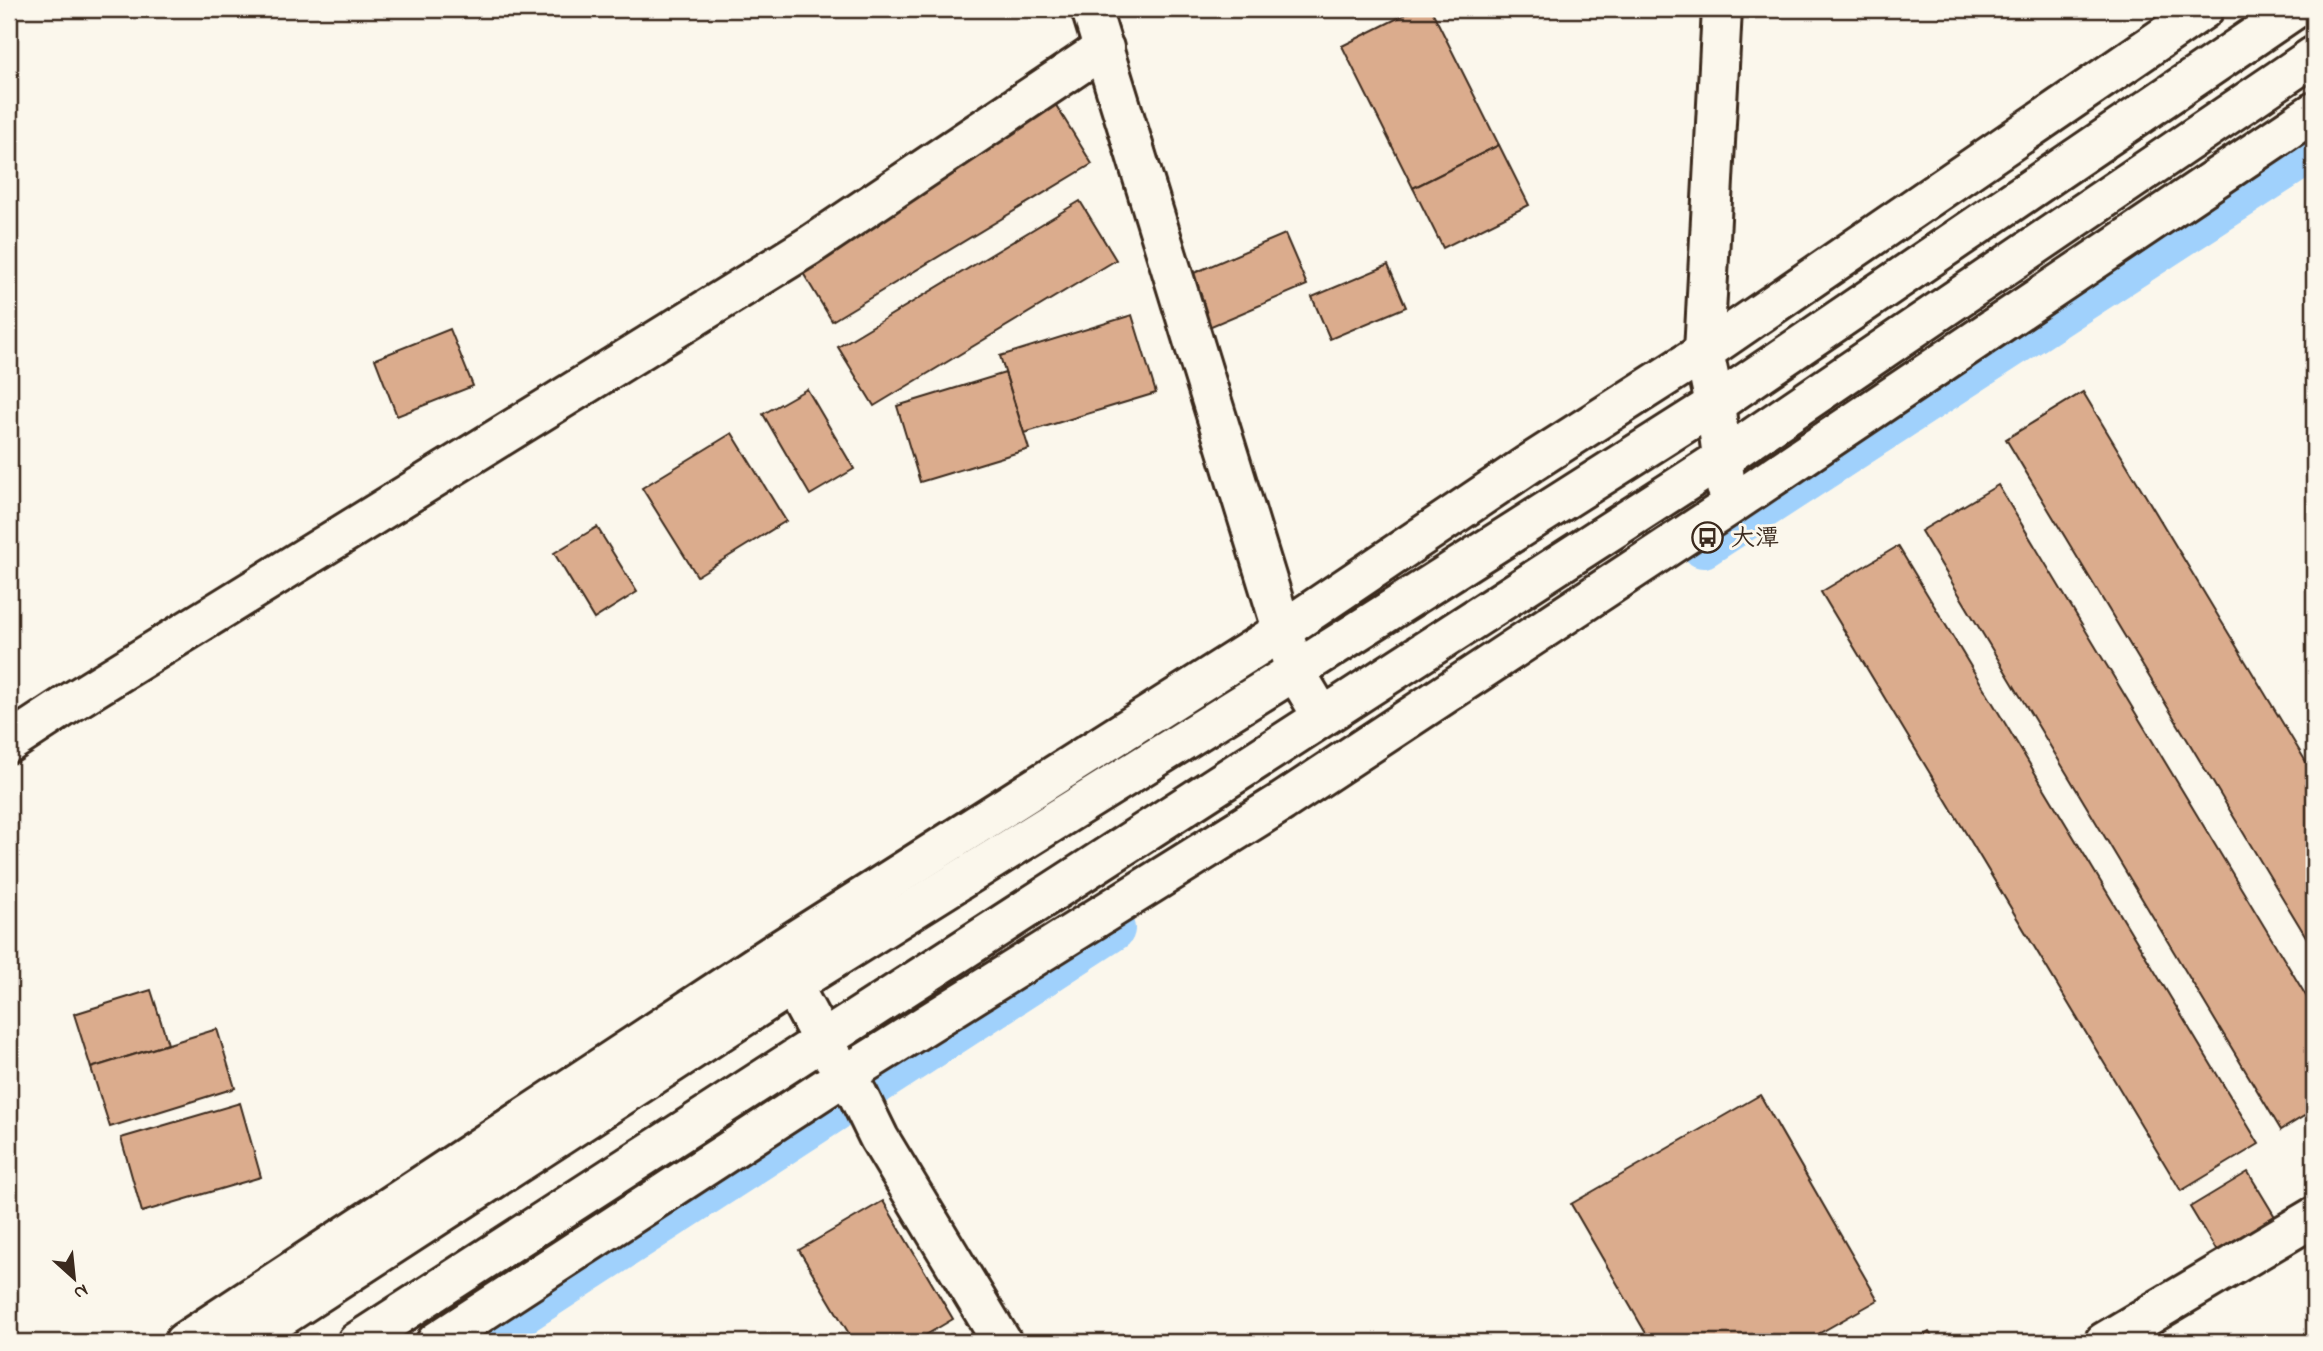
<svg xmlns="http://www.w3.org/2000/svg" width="2323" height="1351" viewBox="0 0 2323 1351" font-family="'Indie Flower','LXGW WenKai TC',sans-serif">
<rect width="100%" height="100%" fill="#fbf7ec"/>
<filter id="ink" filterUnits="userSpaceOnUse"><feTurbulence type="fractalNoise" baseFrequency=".0143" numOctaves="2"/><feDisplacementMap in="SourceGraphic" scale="14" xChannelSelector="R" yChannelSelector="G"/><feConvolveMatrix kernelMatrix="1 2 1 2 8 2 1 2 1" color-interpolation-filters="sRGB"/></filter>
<g filter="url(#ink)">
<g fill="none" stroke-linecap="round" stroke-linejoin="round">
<g stroke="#a0d1fc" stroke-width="44">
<polyline points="1703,546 2314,149"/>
<polyline points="477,1342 1113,929"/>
</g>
</g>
<g fill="#dbac8d" stroke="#3b2a1e" stroke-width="2">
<polygon points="1416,9 1431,9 1499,145 1413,188 1342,46"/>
<polygon points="1054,102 1092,164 832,321 794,258"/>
<polygon points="1499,145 1529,205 1443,248 1413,188"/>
<polygon points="1080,201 1116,260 874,406 838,347"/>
<polygon points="1285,234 1307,285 1195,333 1173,282"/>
<polygon points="1388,265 1406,307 1330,339 1312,297"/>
<polygon points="1132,315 1156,393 1024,433 1000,356"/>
<polygon points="450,329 473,386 397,416 375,359"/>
<polygon points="1005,373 1029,449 920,482 897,406"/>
<polygon points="807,389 854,469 810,495 763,414"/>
<polygon points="2083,392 2314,775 2314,950 2006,439"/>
<polygon points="732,433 786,521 697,576 642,488"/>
<polygon points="1998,485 2314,1009 2314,1110 2281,1130 1921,531"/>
<polygon points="597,527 637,592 594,619 554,553"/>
<polygon points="1898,546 2259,1144 2181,1191 1821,592"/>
<polygon points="151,990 168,1044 91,1068 74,1014"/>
<polygon points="217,1029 235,1088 110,1127 91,1068"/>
<polygon points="1760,1095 1878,1300 1804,1342 1651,1342 1571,1204"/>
<polygon points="240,1103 261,1177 142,1212 121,1138"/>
<polygon points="2248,1172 2280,1225 2222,1260 2190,1207"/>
<polygon points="883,1201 953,1319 914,1342 854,1342 799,1250"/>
<polygon points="1929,1332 1935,1342 1912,1342"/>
</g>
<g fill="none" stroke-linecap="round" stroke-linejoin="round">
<defs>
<g id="minor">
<polyline points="1091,9 1295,671 1322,716"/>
<polyline points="1722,9 1704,352 1715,404 1726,487"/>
<polyline points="9,743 70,703 809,246 1104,48"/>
<polyline points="777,957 822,1040 858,1095 879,1138 1002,1342"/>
<polyline points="184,1342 775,953 1283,630 1529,464 1704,352 2204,9"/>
<polyline points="436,1342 844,1076 1282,802 1728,507 2314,112"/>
<polyline points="2104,1342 2314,1217"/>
</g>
<g id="major">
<polyline points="243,1342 792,985 1295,671 1715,404 2295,9"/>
<polyline points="357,1342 1723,458 2314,56"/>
</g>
</defs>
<use href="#minor" stroke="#3b2a1e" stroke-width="44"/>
<use href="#major" stroke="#3b2a1e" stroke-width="44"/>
<use href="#minor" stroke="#fbf7ec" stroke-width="38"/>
<use href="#major" stroke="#fbf7ec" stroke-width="38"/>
</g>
</g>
<defs>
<symbol id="bus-ring" viewBox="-11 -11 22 22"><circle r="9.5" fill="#fbf7ec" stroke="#3b2a1e" stroke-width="1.5"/><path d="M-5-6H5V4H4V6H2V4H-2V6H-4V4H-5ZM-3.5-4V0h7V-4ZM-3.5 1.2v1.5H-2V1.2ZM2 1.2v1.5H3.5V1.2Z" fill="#3b2a1e"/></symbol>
</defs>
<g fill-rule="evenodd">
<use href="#bus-ring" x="1690" y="520" width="35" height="35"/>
</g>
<g text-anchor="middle" stroke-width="6" stroke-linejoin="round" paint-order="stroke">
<g font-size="24" fill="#3b2a1e" stroke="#fbf7ec" text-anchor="start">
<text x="1731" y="545">大潭</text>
</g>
</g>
<rect width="2323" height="1351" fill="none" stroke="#fbf7ec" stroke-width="35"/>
<rect x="18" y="18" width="2288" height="1316" fill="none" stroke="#3b2a1e" stroke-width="2.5" filter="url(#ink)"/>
<g transform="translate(74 1278) rotate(153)" stroke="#fbf7ec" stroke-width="5" paint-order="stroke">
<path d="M0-5L12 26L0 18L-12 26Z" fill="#3b2a1e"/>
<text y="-10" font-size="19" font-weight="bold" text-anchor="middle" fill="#3b2a1e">N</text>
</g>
</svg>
